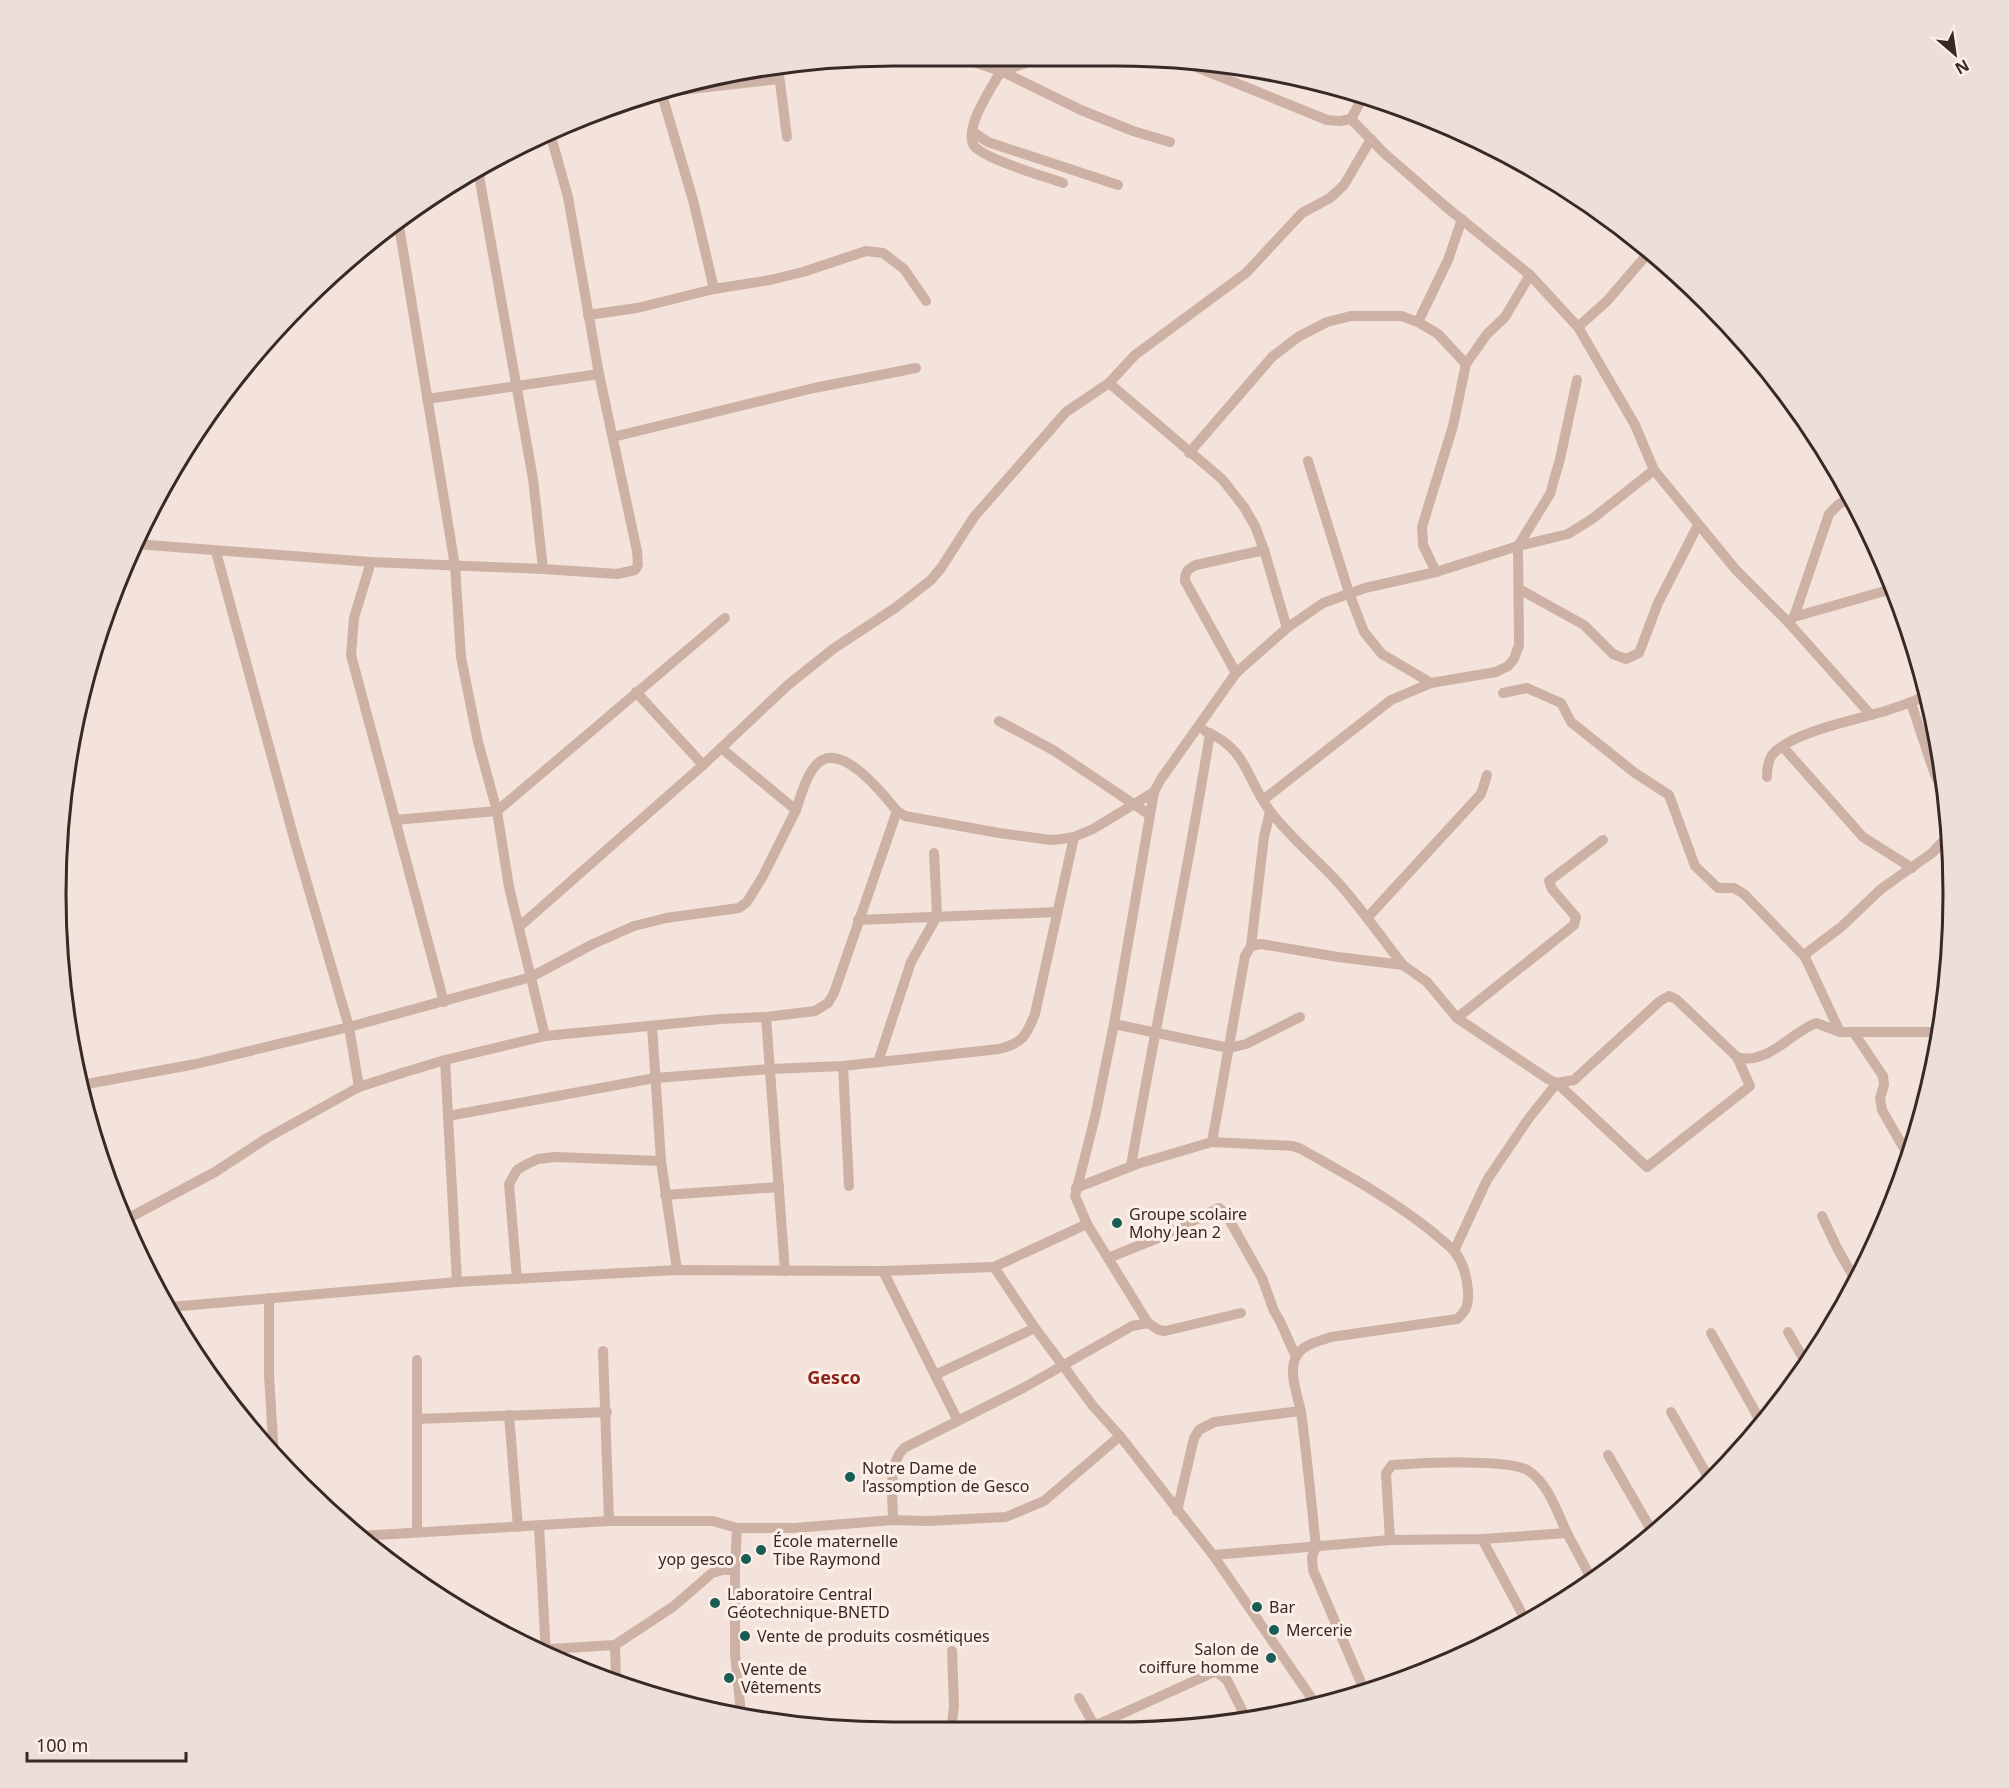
<svg xmlns="http://www.w3.org/2000/svg" width="2009" height="1788" viewBox="0 0 2009 1788" font-family="'Noto Sans',sans-serif">
<rect width="100%" height="100%" fill="#f4e3da"/>
<g fill="none" stroke-linecap="round" stroke-linejoin="round">
<g stroke="#cdb1a5" stroke-width="10">
<polyline points="955,56 1001,71 1081,110 1133,131 1170,142"/>
<path d="M1032,56L1026,63L1001,71C992,87 965,126 973,144C979,158 1047,177 1063,183"/>
<polyline points="1174,58 1327,120 1340,121 1351,119"/>
<polyline points="778,67 787,137"/>
<polyline points="673,91 779,79"/>
<polyline points="662,95 693,200 714,289"/>
<polyline points="1351,119 1384,153 1445,206 1530,275 1578,327 1635,425 1654,470 1736,570 1788,622 1871,715"/>
<polyline points="1351,119 1364,95"/>
<polyline points="973,132 988,142 1118,185"/>
<polyline points="478,170 533,479 543,569"/>
<polyline points="398,220 455,566 461,657 478,742 497,811 509,887 545,1036"/>
<polyline points="588,315 637,308 714,289 770,280 803,272 866,251 883,253 904,269 926,301"/>
<polyline points="1418,322 1448,260 1462,219"/>
<polyline points="1578,327 1607,301 1650,251"/>
<polyline points="1109,383 1222,479 1244,507 1255,526 1264,550 1287,628"/>
<polyline points="427,399 599,374"/>
<polyline points="613,437 814,388 916,368"/>
<polyline points="1189,453 1272,357 1298,337 1327,322 1351,316 1401,316 1418,322 1438,334 1466,364"/>
<polyline points="1308,461 1349,593 1364,632 1382,654 1431,683"/>
<polyline points="135,544 371,562 543,569 617,574 635,570 638,565 637,551 599,374 568,197 550,133"/>
<polyline points="216,552 295,842 349,1027 359,1087"/>
<polyline points="371,562 354,618 351,655 444,1002"/>
<polyline points="1436,572 1423,545 1422,527 1453,426 1466,364 1487,334 1505,317 1530,275"/>
<polyline points="1519,589 1584,625 1613,654 1626,659 1639,653 1658,603 1698,525"/>
<polyline points="1794,617 1892,589"/>
<polyline points="1788,622 1794,617 1829,514 1839,504 1851,498"/>
<path d="M1236,673L1185,581C1185,571 1188,569 1196,565L1264,550"/>
<polyline points="636,692 703,765"/>
<polyline points="1503,693 1527,688 1561,703 1571,722 1635,773 1669,795 1695,866 1718,888 1734,888 1744,894 1805,957"/>
<polyline points="1911,703 1934,772 1944,793"/>
<polyline points="999,721 1053,750 1150,815"/>
<path d="M1205,731C1249,750 1245,778 1270,811C1288,835 1313,856 1334,878C1359,905 1380,936 1403,965"/>
<polyline points="1783,747 1863,837 1912,868"/>
<path d="M721,748L796,810C801,796 806,775 817,764C841,740 883,794 897,811L905,816L999,833L1051,840L1061,839L1074,837L1093,829L1154,792"/>
<path d="M1767,777C1767,770 1768,761 1772,755C1789,734 1846,722 1871,715C1890,710 1910,703 1928,695"/>
<polyline points="1263,800 1391,700 1431,683 1496,672 1508,666 1514,659 1519,645 1518,546 1550,494 1560,459 1577,380"/>
<polyline points="395,820 497,811 725,618"/>
<polyline points="1367,918 1481,794 1487,775"/>
<polyline points="858,920 1057,912"/>
<polyline points="519,927 703,765 788,685 833,649 895,608 931,580 941,568 974,517 1066,412 1109,383 1135,355 1246,273 1302,213 1330,198 1344,185 1371,139"/>
<polyline points="1251,946 1261,944 1338,957 1403,965 1427,982 1457,1018 1574,925 1576,917 1552,889 1549,881 1603,840"/>
<path d="M1457,1018L1548,1079L1557,1083L1574,1080L1660,1001L1669,996L1676,999L1737,1057C1767,1066 1790,1033 1816,1023L1840,1032H1940"/>
<polyline points="1114,1024 1229,1048 1246,1044 1300,1017"/>
<polyline points="652,1026 661,1161 677,1270"/>
<polyline points="1840,1032 1805,957 1808,952 1841,927 1881,889 1932,853 1951,833"/>
<polyline points="1854,1033 1883,1076 1884,1085 1880,1098 1882,1110 1910,1159"/>
<polyline points="445,1060 457,1282"/>
<polyline points="878,1062 911,962 937,916 934,853"/>
<polyline points="843,1066 849,1186"/>
<polyline points="81,1085 196,1064 349,1027 531,977 593,944 634,926 666,918 739,908 747,902 763,876 796,810"/>
<path d="M448,1116L655,1078L771,1069L843,1066L999,1049C1023,1043 1026,1036 1035,1014L1074,837"/>
<polyline points="1212,1142 1245,956 1251,946 1264,837 1270,812"/>
<path d="M1131,1166C1156,1022 1187,878 1210,733"/>
<path d="M1076,1188L1137,1164L1212,1142L1293,1146L1301,1149C1345,1174 1390,1198 1430,1230C1438,1237 1448,1244 1455,1252C1463,1263 1467,1277 1468,1290C1469,1303 1467,1311 1457,1319L1331,1337C1320,1341 1302,1344 1296,1357C1288,1372 1298,1396 1301,1412C1307,1456 1311,1501 1316,1546L1312,1557L1313,1570L1365,1692"/>
<polyline points="665,1195 779,1187"/>
<polyline points="1822,1216 1837,1248 1856,1281"/>
<polyline points="125,1220 215,1172 267,1138 359,1087 402,1073 445,1060 545,1036 720,1019 766,1017"/>
<polyline points="1454,1251 1487,1180 1529,1118 1557,1083 1647,1167 1750,1086 1737,1057"/>
<polyline points="1108,1258 1158,1238 1219,1208 1226,1214 1262,1278 1274,1311 1280,1321 1296,1357"/>
<polyline points="994,1267 1087,1224"/>
<polyline points="785,1271 766,1017 815,1011 828,1003 834,993 897,811"/>
<polyline points="883,1271 958,1421"/>
<polyline points="517,1279 509,1184 517,1170 527,1164 538,1159 555,1157 661,1161"/>
<polyline points="269,1298 269,1375 274,1457"/>
<polyline points="170,1307 457,1282 677,1270 883,1271 994,1267 1035,1328 1093,1406 1120,1436 1213,1555 1317,1706"/>
<polyline points="1148,1323 1087,1224 1075,1196 1095,1117 1114,1024 1154,792 1161,779 1236,673 1287,628 1323,603 1365,588 1436,572 1518,546 1568,534 1592,519 1654,470"/>
<polyline points="1788,1332 1806,1363"/>
<polyline points="1711,1333 1762,1424"/>
<polyline points="603,1351 609,1521"/>
<polyline points="417,1360 417,1532"/>
<polyline points="935,1375 1035,1328"/>
<polyline points="1671,1412 1710,1480"/>
<polyline points="509,1415 518,1527"/>
<polyline points="417,1419 607,1412"/>
<polyline points="1608,1455 1653,1533"/>
<polyline points="1177,1511 1194,1438 1199,1430 1214,1422 1300,1411"/>
<path d="M893,1520C893,1498 887,1465 904,1448L1025,1387L1132,1326L1148,1323L1159,1330L1165,1331L1241,1313"/>
<polyline points="539,1526 546,1654"/>
<polyline points="737,1528 735,1570 735,1653 741,1714"/>
<polyline points="359,1536 609,1521 713,1521 737,1528 794,1528 893,1520 928,1521 1006,1517 1044,1501 1120,1436"/>
<polyline points="1482,1539 1526,1621"/>
<path d="M1390,1540L1386,1473L1392,1465C1417,1463 1511,1458 1529,1471C1549,1485 1557,1512 1567,1533"/>
<polyline points="1213,1555 1390,1540 1482,1539 1567,1533 1592,1580"/>
<polyline points="615,1645 616,1681"/>
<polyline points="533,1650 615,1645 674,1606 712,1573 723,1570 735,1570"/>
<polyline points="1079,1698 1093,1723 1099,1724 1212,1673 1217,1672 1227,1680 1246,1718"/>
<polyline points="951,1731 954,1706 952,1651"/>
</g>
</g>
<g fill="#195d56" stroke="#fbefe7" stroke-width="2">
<circle cx="1117" cy="1223" r="6"/>
<circle cx="850" cy="1477" r="6"/>
<circle cx="761" cy="1550" r="6"/>
<circle cx="746" cy="1559" r="6"/>
<circle cx="715" cy="1603" r="6"/>
<circle cx="1257" cy="1607" r="6"/>
<circle cx="1274" cy="1630" r="6"/>
<circle cx="745" cy="1636" r="6"/>
<circle cx="1271" cy="1658" r="6"/>
<circle cx="729" cy="1678" r="6"/>
</g>
<g text-anchor="middle" stroke-width="6" stroke-linejoin="round" paint-order="stroke">
<g font-size="16" fill="#382927" stroke="#fbefe7" text-anchor="start">
<text x="1129" y="1220">Groupe scolaire<tspan x="1129" dy="18">Mohy Jean 2</tspan></text>
<text x="862" y="1474">Notre Dame de<tspan x="862" dy="18">l’assomption de Gesco</tspan></text>
<text x="773" y="1547">École maternelle<tspan x="773" dy="18">Tibe Raymond</tspan></text>
<text x="734" y="1565" text-anchor="end">yop gesco</text>
<text x="727" y="1600">Laboratoire Central<tspan x="727" dy="18">Géotechnique-BNETD</tspan></text>
<text x="1269" y="1613">Bar</text>
<text x="1286" y="1636">Mercerie</text>
<text x="757" y="1642">Vente de produits cosmétiques</text>
<text x="1259" y="1655" text-anchor="end">Salon de<tspan x="1259" dy="18">coiffure homme</tspan></text>
<text x="741" y="1675">Vente de<tspan x="741" dy="18">Vêtements</tspan></text>
</g>
<g font-size="18" font-weight="bold" fill="#8e2119" stroke="#fbefe7">
<text x="834" y="1384">Gesco</text>
</g>
</g>
<path d="M0 0H2009V1788H0ZM894 66H1115A828 828 0 0 1 1943 894V894A828 828 0 0 1 1115 1722H894A828 828 0 0 1 66 894V894A828 828 0 0 1 894 66Z" fill="#ebdfd8" fill-rule="evenodd"/>
<path fill="none" stroke="#382927" stroke-width="3" d="M894 66H1115A828 828 0 0 1 1943 894V894A828 828 0 0 1 1115 1722H894A828 828 0 0 1 66 894V894A828 828 0 0 1 894 66Z"/>
<g transform="translate(1955 54) rotate(151)" stroke="#fbefe7" stroke-width="4.5" paint-order="stroke">
<path d="M0-4.5L10 22L0 15L-10 22Z" fill="#382927"/>
<text y="-9" font-size="16" font-weight="bold" text-anchor="middle" fill="#382927">N</text>
</g>
<path d="M27 1752v9h159v-9" fill="none" stroke="#382927" stroke-width="3"/>
<text x="36" y="1752" font-size="18" fill="#382927" stroke="#fbefe7" stroke-width="4.5" paint-order="stroke">100 m</text>
</svg>
